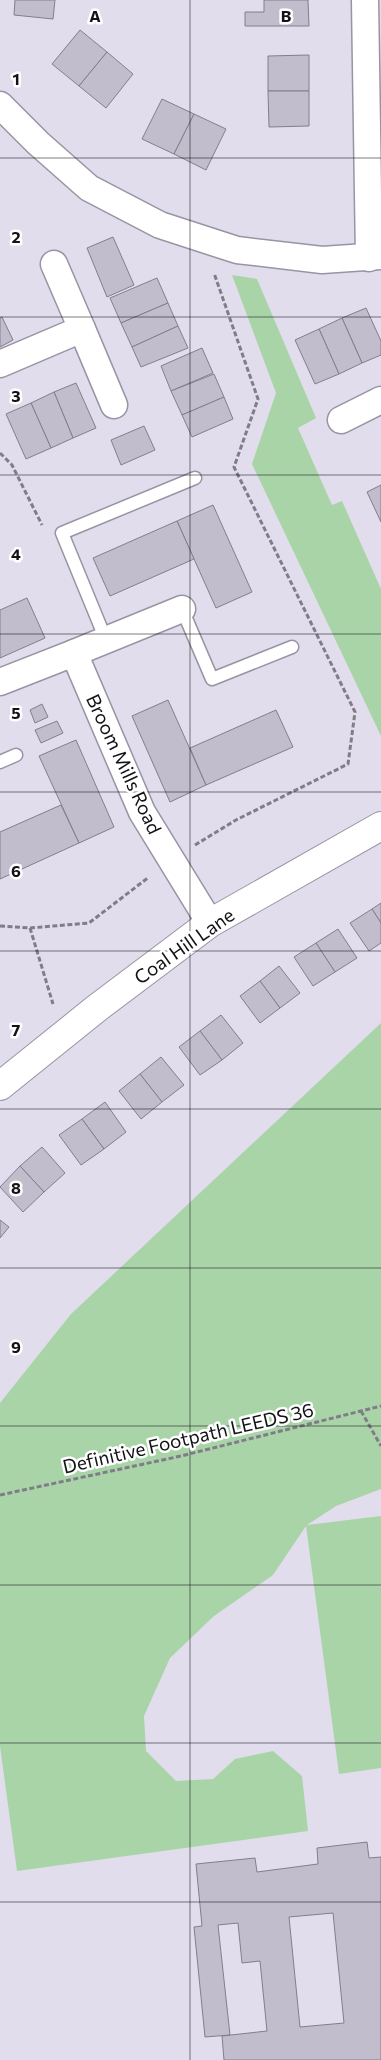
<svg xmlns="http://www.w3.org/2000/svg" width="381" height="2060" viewBox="0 0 381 2060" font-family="Commissioner,sans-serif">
<rect width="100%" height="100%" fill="#e2dded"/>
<g fill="#a9d4a8">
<polygon points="232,275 257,279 316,418 298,428 332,505 342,501 381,589 381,736 252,464 276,393"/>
<polygon points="381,1023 381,1489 336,1506 307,1525 381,1516 381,1768 339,1774 306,1526 273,1575 214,1616 170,1658 144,1716 146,1751 176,1781 213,1779 235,1759 273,1751 302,1776 308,1831 17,1871 0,1746 0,1403 71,1314"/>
</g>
<g fill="#c1bdcc" stroke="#827e8c" fill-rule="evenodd">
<polygon points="15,0 55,0 53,19 14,15"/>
<polygon points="264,0 308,0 309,26 245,26 245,12 264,12"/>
<polygon points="80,30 107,52 79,86 52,64"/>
<polygon points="107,52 133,74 106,108 79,86"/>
<polygon points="309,55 309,91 268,91 268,56"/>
<polygon points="268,91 309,91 309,126 269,127"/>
<polygon points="162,99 194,114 174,154 142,139"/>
<polygon points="194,114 226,129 206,170 174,154"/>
<polygon points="113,237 134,285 107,297 87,248"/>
<polygon points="157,278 168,303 121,323 110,298"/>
<polygon points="168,303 178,326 132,347 121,323"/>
<polygon points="366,308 381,341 381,355 362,363 342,318"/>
<polygon points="2,317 13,340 0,347 0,318"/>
<polygon points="342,318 362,363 339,374 319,329"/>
<polygon points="178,326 188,348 141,367 132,347"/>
<polygon points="319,329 339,374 315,384 295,340"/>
<polygon points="202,348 213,373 171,391 161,366"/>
<polygon points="214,374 224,397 182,415 171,391"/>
<polygon points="76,383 96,428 73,438 54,392"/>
<polygon points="54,392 73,438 51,448 31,403"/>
<polygon points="224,397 233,419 192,437 182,415"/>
<polygon points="31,403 51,448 26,459 6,414"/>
<polygon points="144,426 155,450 121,465 111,440"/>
<polygon points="381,485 381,522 367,492"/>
<polygon points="213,505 252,592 216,608 177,521"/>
<polygon points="177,521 194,559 110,596 93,558"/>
<polygon points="27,598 45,638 0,658 0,610"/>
<polygon points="168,700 206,785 170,802 132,716"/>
<polygon points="42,704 48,717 35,723 30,710"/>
<polygon points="276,710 293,747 206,785 190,748"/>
<polygon points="57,721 63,733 41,743 35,730"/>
<polygon points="76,740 114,827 79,843 39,756"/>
<polygon points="61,805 79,843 0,879 0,832"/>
<polygon points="381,903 381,923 372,909"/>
<polygon points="372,909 381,923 381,943 369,951 350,923"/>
<polygon points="338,929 357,958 335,972 316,943"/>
<polygon points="316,943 335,972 313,986 294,957"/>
<polygon points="279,966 300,993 280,1008 260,981"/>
<polygon points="260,981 280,1008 260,1023 240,996"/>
<polygon points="221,1015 243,1043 222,1060 200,1031"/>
<polygon points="200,1031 222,1060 200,1075 179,1047"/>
<polygon points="161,1057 184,1085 162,1102 140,1074"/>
<polygon points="140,1074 162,1102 141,1119 119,1091"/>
<polygon points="105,1102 126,1132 104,1149 82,1119"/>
<polygon points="82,1119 104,1149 81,1165 59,1135"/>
<polygon points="42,1147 65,1173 44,1192 20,1166"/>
<polygon points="20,1166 44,1192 23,1212 0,1187"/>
<polygon points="0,1220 9,1227 0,1238"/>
<path d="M367,1842L369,1858L381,1857V2060H224L222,2036L267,2031L260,1961L242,1963L238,1923L218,1925L230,2035L205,2037L194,1927L202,1926L196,1864L255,1858L257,1872L318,1864L317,1848ZM333,1913L344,2023L300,2027L289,1917Z"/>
</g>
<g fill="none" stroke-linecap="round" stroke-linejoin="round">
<defs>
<g id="service">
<polyline points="182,609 212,679 292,647"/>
<polyline points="106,640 62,533 195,478"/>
<polyline points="0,762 16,755"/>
</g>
<g id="minor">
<polyline points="365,0 369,258"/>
<polyline points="0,105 38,143 89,188 160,225 237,250 322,260 381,256"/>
<polyline points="82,329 114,405"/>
<polyline points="0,364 82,329 54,264"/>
<polyline points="341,420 381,400"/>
<polyline points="74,653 182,609"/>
<polyline points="0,682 74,653 142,812 210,923"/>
</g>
<polyline id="tertiary" points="0,1086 97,1008 210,923 381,826"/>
</defs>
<use href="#service" stroke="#9894a3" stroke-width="15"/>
<use href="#minor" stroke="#9894a3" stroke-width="29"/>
<use href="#tertiary" stroke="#9894a3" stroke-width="30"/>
<g stroke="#807d88" stroke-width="3" stroke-dasharray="5 2.5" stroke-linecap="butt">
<polyline points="0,453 12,465 42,525"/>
<polyline points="195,845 236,820 348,764 355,712 234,467 258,399 214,273"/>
<polyline points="0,926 30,928 89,923 149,877"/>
<polyline points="30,928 53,1004"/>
<polyline points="361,1411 381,1446"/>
<polyline points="0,1495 181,1456 381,1406"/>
</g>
<use href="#service" stroke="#fff" stroke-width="12"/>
<use href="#minor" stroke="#fff" stroke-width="26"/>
<use href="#tertiary" stroke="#fff" stroke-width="28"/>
</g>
<path fill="none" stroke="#131217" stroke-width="1" stroke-opacity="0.55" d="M190,0V2060M0,158H381M0,317H381M0,475H381M0,634H381M0,792H381M0,951H381M0,1109H381M0,1268H381M0,1426H381M0,1585H381M0,1743H381M0,1902H381"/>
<g text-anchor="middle" stroke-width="5" stroke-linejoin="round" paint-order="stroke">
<g font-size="19" fill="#131217" stroke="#fff">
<text transform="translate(124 764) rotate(65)" y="7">Broom Mills Road</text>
<text transform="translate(184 946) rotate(-35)" y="7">Coal Hill Lane</text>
<text transform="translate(188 1438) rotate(-13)" y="7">Definitive Footpath LEEDS 36</text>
</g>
</g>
<g font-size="16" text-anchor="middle" font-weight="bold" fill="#131217" stroke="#fff" stroke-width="5" stroke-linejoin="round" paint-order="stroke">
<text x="95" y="22">A</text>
<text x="286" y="22">B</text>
<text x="16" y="85">1</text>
<text x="16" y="243">2</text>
<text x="16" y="402">3</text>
<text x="16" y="560">4</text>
<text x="16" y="719">5</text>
<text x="16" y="877">6</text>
<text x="16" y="1036">7</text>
<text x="16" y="1194">8</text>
<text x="16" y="1353">9</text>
</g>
</svg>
